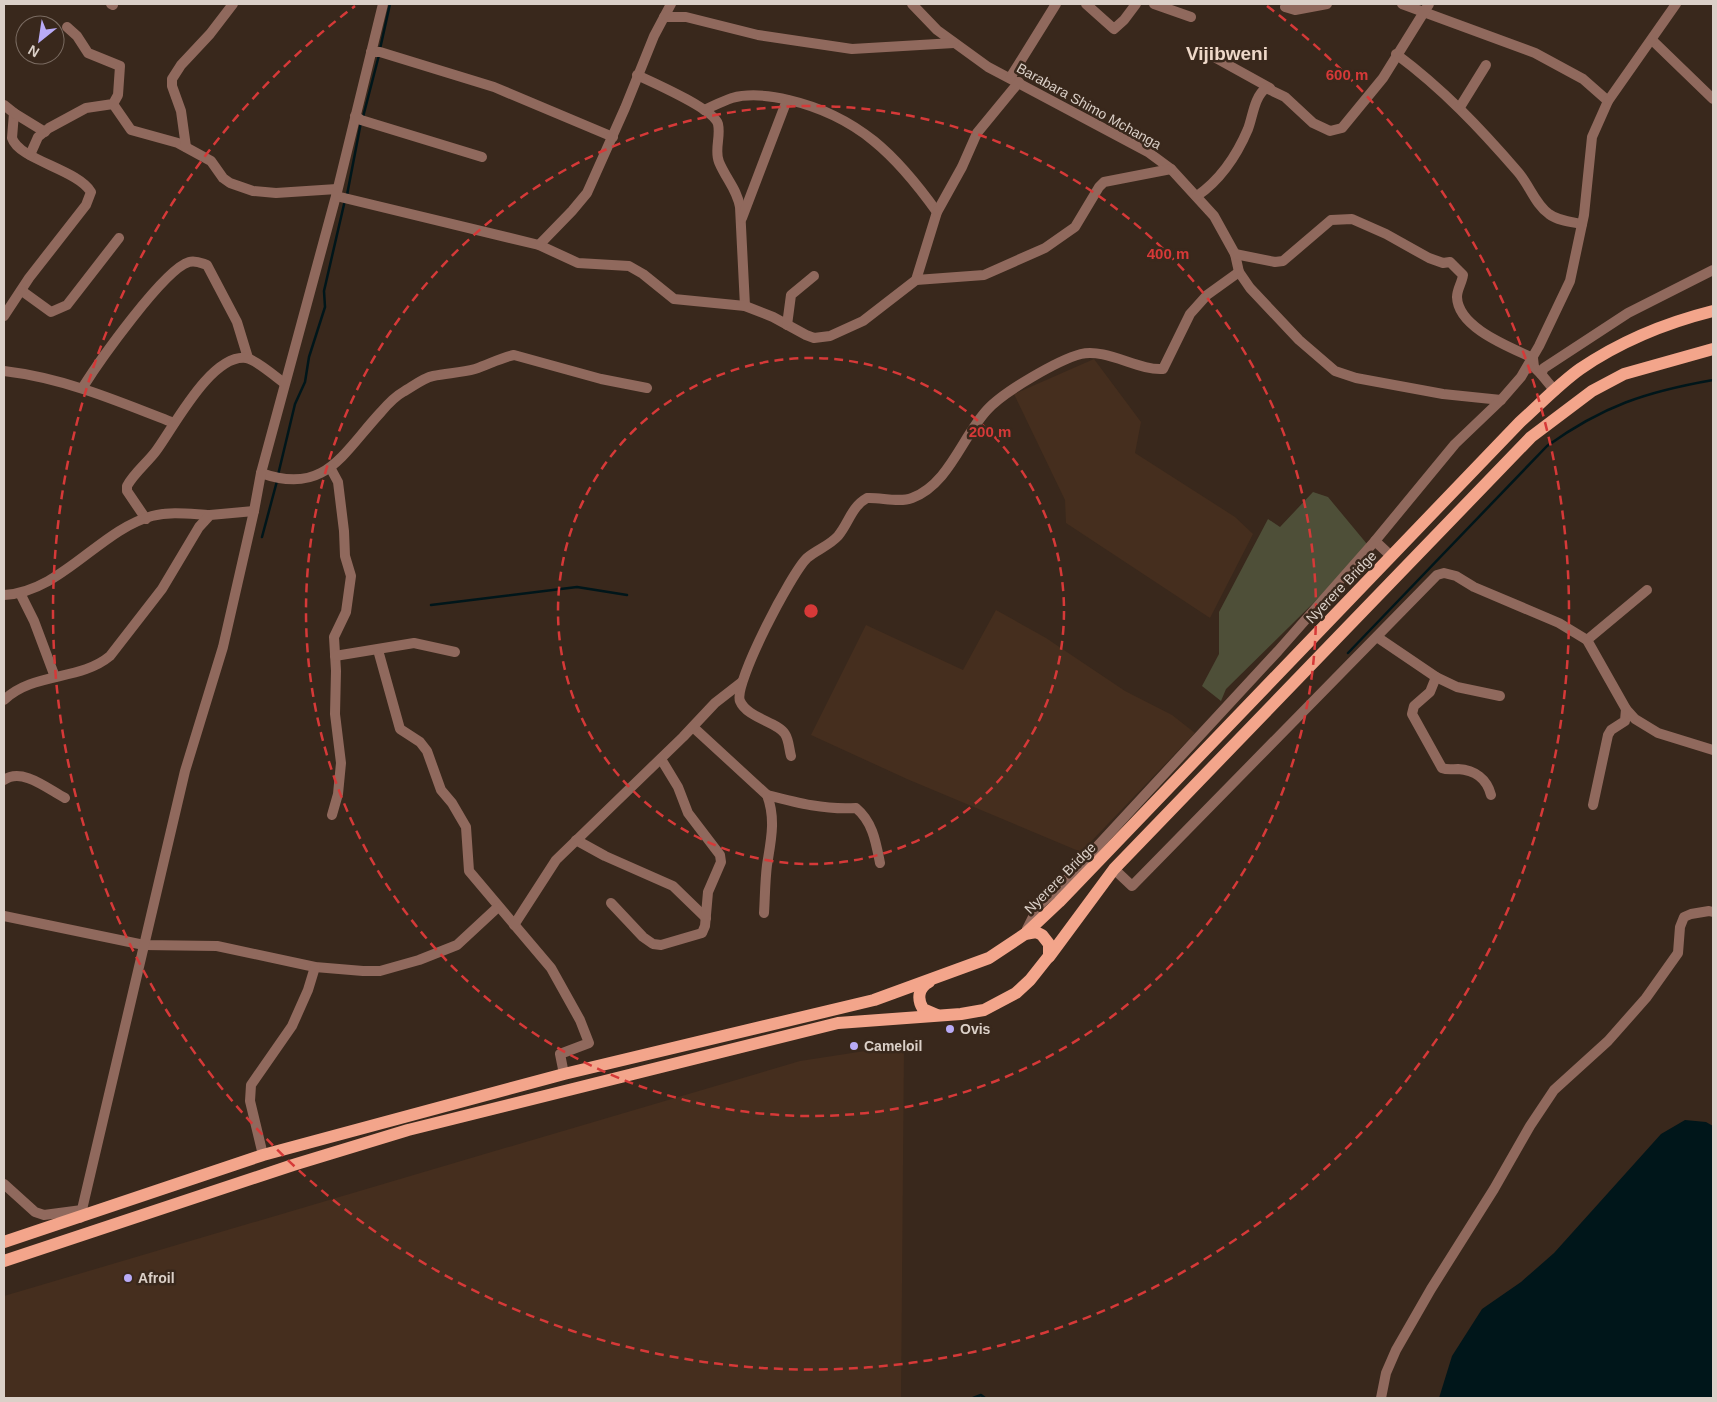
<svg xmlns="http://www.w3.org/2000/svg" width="1717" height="1402" viewBox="0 0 1717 1402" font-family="Arial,sans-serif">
<rect width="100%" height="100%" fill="#39281c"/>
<g fill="#452e1e">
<polygon points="1094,359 1141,422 1135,453 1235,517 1253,534 1210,618 1066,523 1065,500 1014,394"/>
<polygon points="996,610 1046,638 1125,691 1172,715 1195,733 1081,852 907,779 811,735 866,625 963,670"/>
<polygon points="904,1045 901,1398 4,1398 4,1296 800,1061"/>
</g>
<polygon fill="#4e4f38" points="1313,492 1328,497 1367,544 1362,555 1226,689 1221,701 1202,686 1219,654 1219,612 1268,519 1280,527"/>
<polygon fill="#00161a" points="1685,1120 1706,1122 1713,1126 1713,1398 1439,1398 1452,1356 1482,1309 1521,1282 1554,1253 1661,1134"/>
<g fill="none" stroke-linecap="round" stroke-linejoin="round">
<g stroke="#00161a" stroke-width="2.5">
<polyline points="380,49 390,4"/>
<polyline points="363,117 379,55"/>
<polyline points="347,195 361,122"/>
<polyline points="278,475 295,404 305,382 309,357 325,307 324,291 345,200"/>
<polyline points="262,537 277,481"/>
<polyline points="431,605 577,587 627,595"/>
<path d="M1348,653L1547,446C1603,406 1645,392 1713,380"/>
<polyline points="973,1398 981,1395 985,1398"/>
</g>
<g stroke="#90695d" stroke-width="10">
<polyline points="111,4 113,5"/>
<polyline points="912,4 937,30 988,67 1148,152 1171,169 1214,216 1235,254 1239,272 1250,288 1299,340 1335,371 1356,378 1443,394 1501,400"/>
<polyline points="1086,4 1114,29 1124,20 1136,4"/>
<polyline points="1154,4 1191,17"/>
<polyline points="1402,4 1535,53 1583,79 1608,101"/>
<polyline points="1285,7 1295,10 1327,4"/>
<polyline points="664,17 686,17 758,35 852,49 954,43"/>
<polyline points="1652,40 1713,99"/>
<polyline points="371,52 380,52 494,87 613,137"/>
<path d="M1396,54C1443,89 1480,128 1518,172C1530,186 1535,204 1549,214C1558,221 1572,222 1582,224"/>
<polyline points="1214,57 1270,88"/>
<path d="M637,75C652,82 714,109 718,124C721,137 714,150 719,162C726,179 737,189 740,207L745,306"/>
<polyline points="1010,78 1056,4"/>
<polyline points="113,104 131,130 178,143 211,161 223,178 230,183 253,191 276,193 337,189"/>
<path d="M4,105L14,113L12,138C19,160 77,169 91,192L86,205L29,278L4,316"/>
<polyline points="1460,107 1486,65"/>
<path d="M704,110C713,106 723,101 732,98C750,93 772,96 789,100C858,116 897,156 937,212"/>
<polyline points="14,113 45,132"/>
<polyline points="355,116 361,120 482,157"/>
<polyline points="186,147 181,111 172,86 172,79 181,65 210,34 233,4"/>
<polyline points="30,155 38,137 49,128 86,108 113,104 118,95 120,66 88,53 77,36 67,27"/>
<polyline points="336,196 539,245 578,263 629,266 643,274 674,299 745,306 773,317 806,335 814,338 830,336 863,321 916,280 937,212 962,167 977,133 1019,82"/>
<path d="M1197,196C1220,180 1237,155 1248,129C1253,116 1254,97 1266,88L1285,97L1313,123L1330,131L1342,128L1383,78L1429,4"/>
<polyline points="742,218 787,100"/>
<polyline points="539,245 572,211 587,193 625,108 654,36 671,4"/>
<path d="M1235,254L1275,262L1283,261L1331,220L1352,219L1386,234L1429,258L1443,263L1450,262L1463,275C1462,283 1457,289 1457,297C1458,328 1510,347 1533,358L1534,367L1541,374"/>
<polyline points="916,280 984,275 1045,248 1075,227 1099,187 1104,182 1171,169"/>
<polyline points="22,291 51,312 67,305 119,238"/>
<polyline points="787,325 791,295 814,276"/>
<path d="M4,371C64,378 118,401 174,423"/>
<path d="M83,387C98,363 164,269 189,262C196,260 201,263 207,265L237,322L248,358"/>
<polyline points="1555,391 1541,374 1544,368 1628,313 1713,270"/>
<polyline points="331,469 338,482 344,531 345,556 351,576 346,612 334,637 336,671 335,714 341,763 338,794 332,815"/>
<path d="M261,473C325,496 342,454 381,412C387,405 394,397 403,392C412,387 423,378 433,376C447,373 461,373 475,369C488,365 500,358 514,355L601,379L647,388"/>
<path d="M146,519L127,491V486C134,473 147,463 156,451C174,427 211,354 246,358C255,359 276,377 284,383"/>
<polyline points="1375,541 1391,556"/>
<polyline points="20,593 34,621 55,677"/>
<path d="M4,595C61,592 100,530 152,516C171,511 190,514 210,515"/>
<polyline points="1377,637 1436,677 1457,687 1500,696"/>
<polyline points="1587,640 1647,590"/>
<polyline points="378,650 400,729 420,742 427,751 441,790 452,803 466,827 469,871 551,968 580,1020 589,1043 560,1054 564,1074"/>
<polyline points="335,656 414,643 455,652"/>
<path d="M1436,677L1430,692L1414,706L1412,714L1442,768C1447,770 1452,769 1458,769C1475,770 1487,779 1491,795"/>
<path d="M4,700C33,672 80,681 110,656L162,589L199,527L210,515L254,511"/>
<path d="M693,727L767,795C776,819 771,840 767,865C765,881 765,897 764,913"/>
<path d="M791,756C789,749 789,740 785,734C778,722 747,718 740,701C733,684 792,572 807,558C816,550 829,546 838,536C849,523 851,507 867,498C880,497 899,503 912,498C949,484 962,437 987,410C1003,392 1058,360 1081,354C1106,348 1139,371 1163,369L1190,314L1207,295L1239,272"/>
<path d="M4,780C22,767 48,789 65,798"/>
<path d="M767,795C798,803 825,810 856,808C873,822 876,843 880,863"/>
<polyline points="1593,805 1608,735 1611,730 1625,721 1626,709"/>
<polyline points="576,840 605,856 673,886 706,918"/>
<polyline points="1114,869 1132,886 1437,575 1444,573 1456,576 1474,587 1559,623 1587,640 1626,709 1635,719 1658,733 1713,750"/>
<polyline points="611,903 643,937 653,944 661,945 702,933 705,926 708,892 721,862 720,855 688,813 678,787 661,759"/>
<polyline points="4,916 144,945 217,946 315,967 363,971 380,971 419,960 457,945 498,907"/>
<polyline points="514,925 556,860 683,737 715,703 742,682"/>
<polyline points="1027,929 1039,905 1056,891 1278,651 1375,541 1455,444 1501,400 1521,377 1539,346 1570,281 1584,215 1592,137 1608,101 1676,4"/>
<polyline points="263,1155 250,1101 251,1085 292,1026 308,990 315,967"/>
<polyline points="4,1184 35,1212 44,1215 82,1210"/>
<polyline points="80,1218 185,771 223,647 254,511 261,473 336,196 383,4"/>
<polyline points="1381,1398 1386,1373 1396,1350 1431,1289 1494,1189 1530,1126 1554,1090 1608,1041 1646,998 1678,953 1680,927 1684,917 1691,914 1709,911 1713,912"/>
</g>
<g stroke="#f3a58b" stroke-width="12">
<path d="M1025,934L1059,902L1520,422C1539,405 1559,384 1580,369C1621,341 1665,323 1713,311"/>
<polyline points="1049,957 1114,869 1531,437 1592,391 1624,374 1713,349"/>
<path d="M929,982C918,988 917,999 923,1009L937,1015"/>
<polyline points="4,1242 263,1155 564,1074 874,1000 989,958 1025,934 1036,932 1042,935 1049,944 1049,956 1030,980 1016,993 984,1010 961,1014 838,1023 408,1130 293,1165 4,1261"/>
</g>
</g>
<g fill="none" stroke="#d63938" stroke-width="2.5" stroke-dasharray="9 6">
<circle cx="811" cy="611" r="253"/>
<circle cx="811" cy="611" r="505"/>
<path d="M1267 6A758 758 0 1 1 355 6"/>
</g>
<g fill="#b9abf7" stroke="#39281c" stroke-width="2">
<circle cx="950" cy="1029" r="5"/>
<circle cx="854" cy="1046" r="5"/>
<circle cx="128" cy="1278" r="5"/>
</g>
<g text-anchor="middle" stroke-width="5" stroke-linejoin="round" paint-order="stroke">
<g font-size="14" fill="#dbd0c8" stroke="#39281c">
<text transform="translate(1089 106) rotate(29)" y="5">Barabara Shimo Mchanga</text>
<text transform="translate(1341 587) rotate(-46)" y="5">Nyerere Bridge</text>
<text transform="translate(1060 878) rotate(-45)" y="5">Nyerere Bridge</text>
</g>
<g font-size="14" font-weight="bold" fill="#dbd0c8" stroke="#39281c" text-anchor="start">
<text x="960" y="1034">Ovis</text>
<text x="864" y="1051">Cameloil</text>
<text x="138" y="1283">Afroil</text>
</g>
<g font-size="19" font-weight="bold" fill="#eed8c8" stroke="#39281c">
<text x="1227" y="60">Vijibweni</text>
</g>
</g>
<circle cx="811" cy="611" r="8" fill="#d63938" stroke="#39281c" stroke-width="2.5"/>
<g font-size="15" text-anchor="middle" font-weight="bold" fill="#d63938" stroke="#39281c" stroke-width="5" stroke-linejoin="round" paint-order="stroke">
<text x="1347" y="80">600 m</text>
<text x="1168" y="259">400 m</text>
<text x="990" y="437">200 m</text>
</g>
<rect width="1717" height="1402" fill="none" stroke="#dbd0c8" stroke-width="10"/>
<g transform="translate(40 40) rotate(210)"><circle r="24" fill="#39281c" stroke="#7a6b61"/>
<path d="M0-4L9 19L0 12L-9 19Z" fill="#b9abf7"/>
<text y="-8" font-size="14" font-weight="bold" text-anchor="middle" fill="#dbd0c8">N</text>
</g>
</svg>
